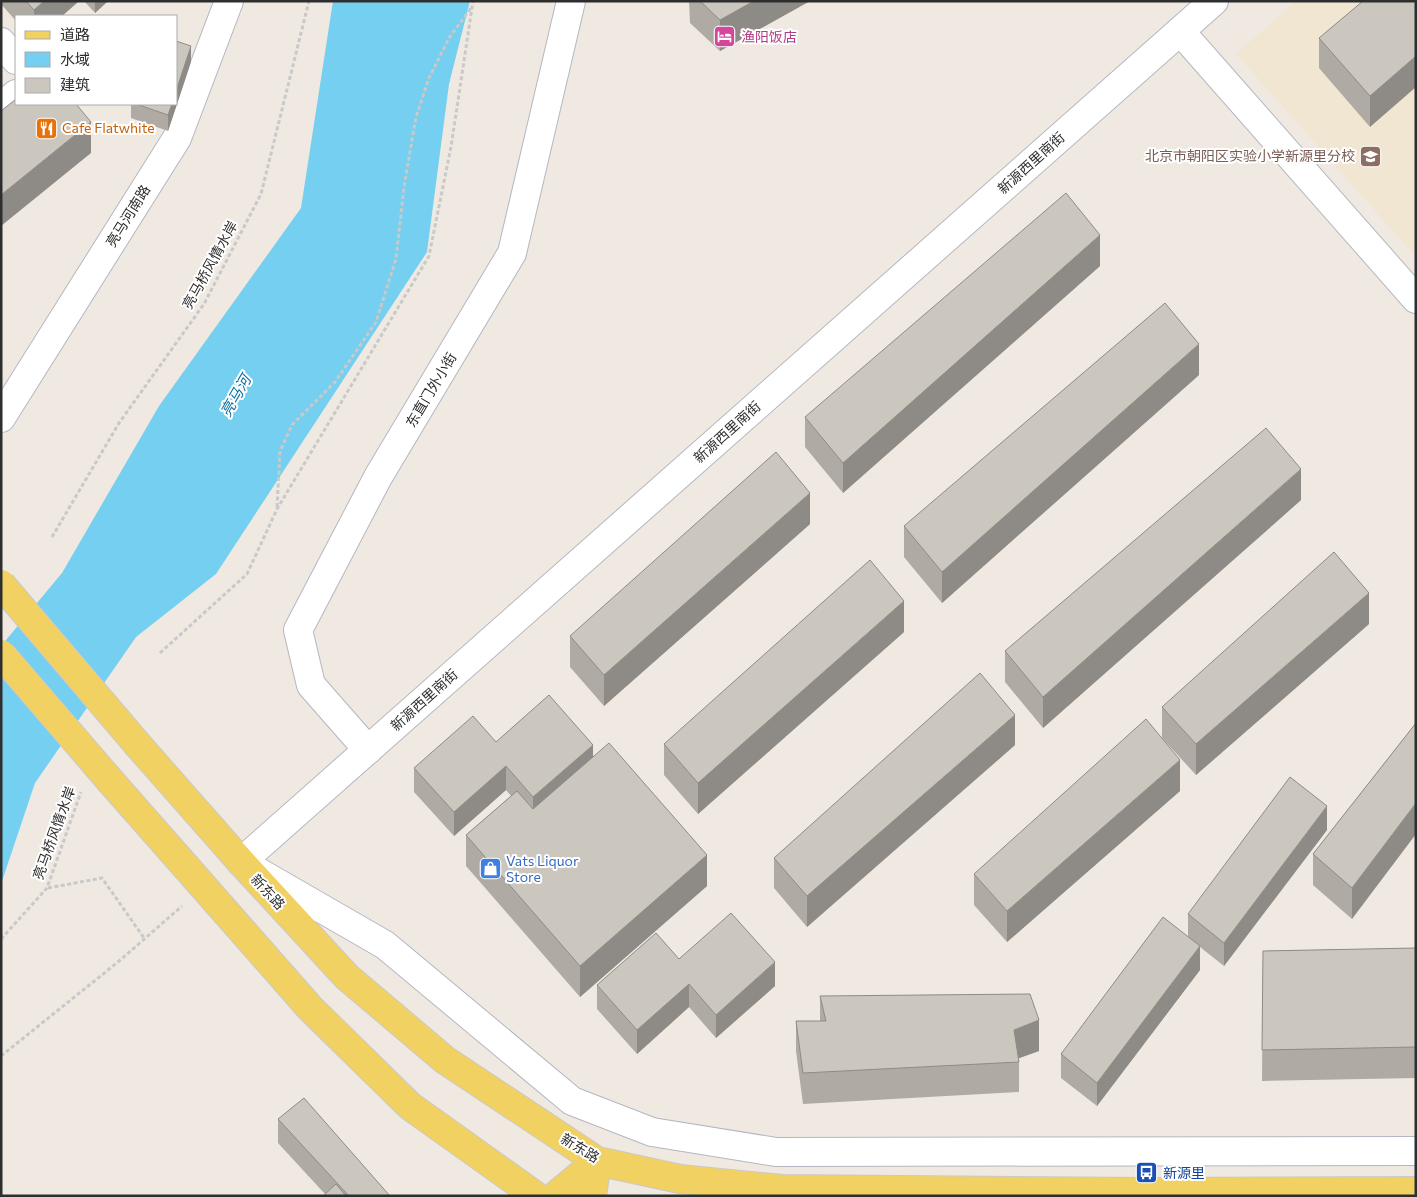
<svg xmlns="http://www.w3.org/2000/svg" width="1417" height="1197" viewBox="0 0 1417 1197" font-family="Commissioner,'Noto Sans SC',sans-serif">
<rect width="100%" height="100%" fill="#efe9e1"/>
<polygon fill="#f0e6d1" points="1296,1 1416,1 1416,257 1236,54"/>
<polygon fill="#75cff0" points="333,1 470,1 449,84 427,252 216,574 136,637 35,783 1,884 1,646 62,573 159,406 301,208"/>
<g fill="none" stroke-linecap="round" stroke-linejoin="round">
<defs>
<g id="minor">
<polyline points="1214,1 241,862 385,945 572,1101 652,1132 776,1152 1416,1151"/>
<polyline points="1180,31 1416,299"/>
<polyline points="1,42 16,60"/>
<polyline points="1,107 16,94"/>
<polyline points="1,418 177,138 229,1"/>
<polyline points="368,750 311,685 298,630 378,477 512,253 571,1"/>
</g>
<g id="major">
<polyline points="138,745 241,862 347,977 445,1060 597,1161 680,1179 782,1189 1147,1192 1416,1191"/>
<polyline points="106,776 310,1008 410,1106 536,1196"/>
<polyline points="555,1196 597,1161"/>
<polyline points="592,1196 597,1161"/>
</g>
</defs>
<use href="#minor" stroke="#b4b7c1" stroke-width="30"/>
<use href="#major" stroke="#c9c9c9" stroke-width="30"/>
<g stroke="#c9c9c9" stroke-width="3" stroke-dasharray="4 2.5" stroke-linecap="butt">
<polyline points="277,507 280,451 292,425 335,382 376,322 396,259 404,187 416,117 429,78 449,38 471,8"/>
<polyline points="52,537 119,423 204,304 261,194 309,1"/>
<polyline points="160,653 247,574 277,509 429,256 451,147 473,1"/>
<polyline points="48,888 102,878 144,938"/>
<polyline points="1,939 47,888 81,792"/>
<polyline points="1,1056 118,962 182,906"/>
</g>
<use href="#minor" stroke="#fff" stroke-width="28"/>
<use href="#major" stroke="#f2d163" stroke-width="28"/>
<defs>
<g id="major-bridge">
<polyline points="1,584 138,745"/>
<polyline points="1,654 106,776"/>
</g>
</defs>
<use href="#major-bridge" stroke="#c9c9c9" stroke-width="30" stroke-linecap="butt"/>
<use href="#major-bridge" stroke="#f2d163" stroke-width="28"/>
</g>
<g fill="#afaba4">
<polygon points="1,1 79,1 62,16 16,16 16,21 1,4"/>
<polygon points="84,1 108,1 95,13"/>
<polygon points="689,1 810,1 720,51 690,23"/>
<polygon points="1416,1 1370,127 1319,68 1319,38"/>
<polygon points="191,62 168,131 131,118 131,104 176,104"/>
<polygon points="1100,266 843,493 805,447 805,417"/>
<polygon points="1199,375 942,603 904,557 904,526"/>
<polygon points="1301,500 1043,728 1005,682 1005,651"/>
<polygon points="810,524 604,706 570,667 570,636"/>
<polygon points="1369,624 1196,775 1162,738 1162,707"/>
<polygon points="904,632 698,814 664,775 664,744"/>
<polygon points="1416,723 1352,919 1313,885 1313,854"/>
<polygon points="496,742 593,757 707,886 580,997 466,866 466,835 511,796 506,790 454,836 414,792 414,768"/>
<polygon points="1015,745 807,927 774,888 774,858"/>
<polygon points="1180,791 1007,942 974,905 974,874"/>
<polygon points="1327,830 1224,966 1200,947 1200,970 1097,1106 1061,1078 1061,1054 1188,937 1188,914"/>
<polygon points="1416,948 1416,1078 1262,1081 1263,951"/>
<polygon points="679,959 775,986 716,1038 689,1007 637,1054 597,1009 597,985"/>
<polygon points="820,996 1039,1051 1019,1058 1019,1092 803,1104 796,1051 796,1021 820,1021"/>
<polygon points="278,1119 390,1196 323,1196 325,1194 278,1143"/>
</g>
<g fill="#8e8b86">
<polygon points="44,1 79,1 62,16 34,16 34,10"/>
<polygon points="95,1 108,1 95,13"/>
<polygon points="754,1 810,1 720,51 720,20"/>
<polygon points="191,46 191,62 168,131 168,115 172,104 176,104 176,91"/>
<polygon points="1416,56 1416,87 1370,127 1370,96"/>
<polygon points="91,122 91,153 1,226 1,195"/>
<polygon points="1100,235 1100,266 843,493 843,463"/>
<polygon points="1199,344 1199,375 942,603 942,572"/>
<polygon points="1301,469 1301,500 1043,728 1043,697"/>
<polygon points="810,493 810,524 604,706 604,675"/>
<polygon points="1369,593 1369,624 1196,775 1196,744"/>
<polygon points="904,601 904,632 698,814 698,783"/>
<polygon points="1015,715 1015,745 807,927 807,896"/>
<polygon points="593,745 593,768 533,821 533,797"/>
<polygon points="1180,760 1180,791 1007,942 1007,911"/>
<polygon points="506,766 506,790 454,836 454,812"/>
<polygon points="1416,803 1416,834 1352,919 1352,888"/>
<polygon points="1327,806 1327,830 1224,966 1224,943"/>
<polygon points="707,855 707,886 580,997 580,966"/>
<polygon points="1200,946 1200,970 1097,1106 1097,1083"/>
<polygon points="775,962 775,986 716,1038 716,1015"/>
<polygon points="689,984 689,1007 637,1054 637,1030"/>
<polygon points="1039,1020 1039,1051 1014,1060 1014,1030"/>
</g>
<g fill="#cbc7bf" stroke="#8e8b86">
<polygon points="26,1 44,1 34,10"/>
<polygon points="700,1 754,1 720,20"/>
<polygon points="1363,1 1416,1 1416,56 1370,96 1319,38"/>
<polygon points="176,41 191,46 176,91"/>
<polygon points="16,99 16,104 76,104 91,122 1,195 1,111"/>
<polygon points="136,104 172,104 168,115"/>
<polygon points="1066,193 1100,235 843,463 805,417"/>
<polygon points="1165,303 1199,344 942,572 904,526"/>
<polygon points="1266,428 1301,469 1043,697 1005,651"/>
<polygon points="776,452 810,493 604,675 570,636"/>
<polygon points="1334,552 1369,593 1196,744 1162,707"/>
<polygon points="870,560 904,601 698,783 664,744"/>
<polygon points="980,673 1015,715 807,896 774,858"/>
<polygon points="549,695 593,745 533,797 506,766 454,812 414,768 473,716 496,742"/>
<polygon points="1146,719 1180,760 1007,911 974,874"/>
<polygon points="1416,723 1416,803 1352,888 1313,854"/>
<polygon points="609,743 707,855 580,966 466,835 517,791 533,809"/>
<polygon points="1290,777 1327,806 1224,943 1188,914"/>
<polygon points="731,913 775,962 716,1015 689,984 637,1030 597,985 656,933 679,959"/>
<polygon points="1163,917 1200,946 1097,1083 1061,1054"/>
<polygon points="1416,948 1416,1047 1262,1050 1263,951"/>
<polygon points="1030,994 1039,1020 1014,1030 1019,1062 803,1073 796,1021 826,1021 820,996"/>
<polygon points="304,1098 390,1196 349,1196 278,1119"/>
<polygon points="336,1184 346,1196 323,1196"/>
</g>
<defs>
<symbol id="hotel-square" viewBox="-11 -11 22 22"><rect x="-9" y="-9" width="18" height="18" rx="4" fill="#d1479c" stroke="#fff"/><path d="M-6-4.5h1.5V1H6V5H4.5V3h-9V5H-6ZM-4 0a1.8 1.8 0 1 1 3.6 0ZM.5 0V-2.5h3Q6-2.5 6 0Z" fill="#fff"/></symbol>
<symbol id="restaurant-square" viewBox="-11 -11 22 22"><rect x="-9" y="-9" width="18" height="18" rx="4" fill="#e8710a" stroke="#fff"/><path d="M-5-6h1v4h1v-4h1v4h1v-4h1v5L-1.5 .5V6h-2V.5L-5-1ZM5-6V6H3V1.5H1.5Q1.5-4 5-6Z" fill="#fff"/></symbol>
<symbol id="school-square" viewBox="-11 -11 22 22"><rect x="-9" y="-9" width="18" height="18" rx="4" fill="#8d6e63" stroke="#fff"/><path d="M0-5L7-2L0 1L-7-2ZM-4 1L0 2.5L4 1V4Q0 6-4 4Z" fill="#fff"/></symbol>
<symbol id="shop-square" viewBox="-11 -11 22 22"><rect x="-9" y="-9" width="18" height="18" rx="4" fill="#3f7fe0" stroke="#fff"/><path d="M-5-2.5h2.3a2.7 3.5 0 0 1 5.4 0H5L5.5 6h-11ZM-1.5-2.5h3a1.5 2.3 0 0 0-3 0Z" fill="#fff"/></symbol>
<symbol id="bus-square" viewBox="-11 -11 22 22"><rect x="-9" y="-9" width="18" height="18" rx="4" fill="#1a4fb4" stroke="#fff"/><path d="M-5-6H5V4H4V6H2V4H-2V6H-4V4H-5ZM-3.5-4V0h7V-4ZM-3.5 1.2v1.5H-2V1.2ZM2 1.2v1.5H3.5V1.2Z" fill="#fff"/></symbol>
</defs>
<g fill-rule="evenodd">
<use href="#hotel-square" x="712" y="24" width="25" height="25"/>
<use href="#restaurant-square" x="34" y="116" width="25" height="25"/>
<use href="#school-square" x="1358" y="144" width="25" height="25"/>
<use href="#shop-square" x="478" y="856" width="25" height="25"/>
<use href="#bus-square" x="1134" y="1160" width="25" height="25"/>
</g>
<g text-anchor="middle" stroke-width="4" stroke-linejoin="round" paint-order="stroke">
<g font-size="14" fill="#b23c85" stroke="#fff" text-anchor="start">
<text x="741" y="42">渔阳饭店</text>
</g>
<g font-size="14" fill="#c56008" stroke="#fff" text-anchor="start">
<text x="62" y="133">Cafe Flatwhite</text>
</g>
<g font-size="14" fill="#785e54" stroke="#fff" text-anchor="end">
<text x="1355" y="161">北京市朝阳区实验小学新源里分校</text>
</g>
<g font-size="14" fill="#2e2e2e" stroke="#fff">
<text transform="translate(1031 163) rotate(-42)" y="5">新源西里南街</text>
<text transform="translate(128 216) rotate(-58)" y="5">亮马河南路</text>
<text transform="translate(210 265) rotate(-61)" y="5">亮马桥风情水岸</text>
<text transform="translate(431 390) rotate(-59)" y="5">东直门外小街</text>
<text transform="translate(727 432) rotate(-42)" y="5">新源西里南街</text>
<text transform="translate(424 700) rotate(-42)" y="5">新源西里南街</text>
<text transform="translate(54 833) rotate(-70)" y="5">亮马桥风情水岸</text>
<text transform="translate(268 892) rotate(47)" y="5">新东路</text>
<text transform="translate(580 1148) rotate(31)" y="5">新东路</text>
</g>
<g font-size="14" fill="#366cbe" stroke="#fff" text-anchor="start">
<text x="506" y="866">Vats Liquor<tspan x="506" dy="16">Store</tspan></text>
</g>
<g font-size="14" fill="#164399" stroke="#fff" text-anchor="start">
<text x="1163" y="1178">新源里</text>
</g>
<g font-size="15" font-style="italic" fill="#0d6fa3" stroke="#fff">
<text transform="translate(236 396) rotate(-60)" y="5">亮马河</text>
</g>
</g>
<rect width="1417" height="1197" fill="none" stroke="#2e2e2e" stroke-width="5"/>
<rect x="15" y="15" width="162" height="90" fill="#ffffff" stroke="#ababab"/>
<rect x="25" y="31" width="25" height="8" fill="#f2d163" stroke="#ababab"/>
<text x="60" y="40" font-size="15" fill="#2e2e2e">道路</text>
<rect x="25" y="52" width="25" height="15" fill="#75cff0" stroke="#ababab"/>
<text x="60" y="65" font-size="15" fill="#2e2e2e">水域</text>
<rect x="25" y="78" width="25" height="15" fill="#cbc7bf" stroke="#ababab"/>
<text x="60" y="90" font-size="15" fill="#2e2e2e">建筑</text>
</svg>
